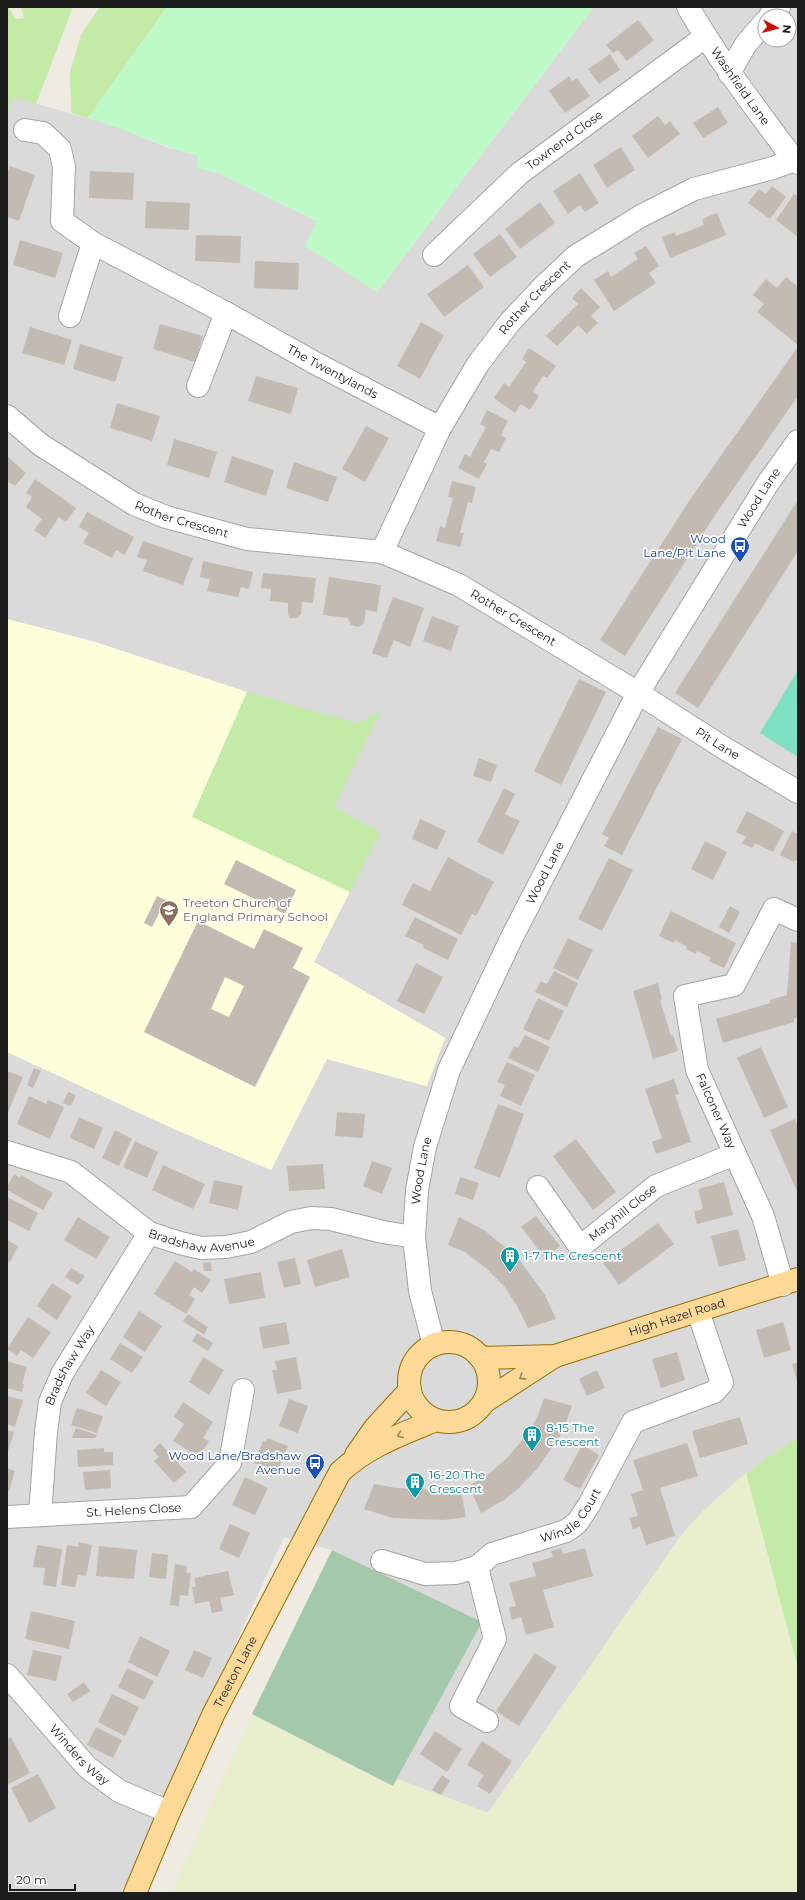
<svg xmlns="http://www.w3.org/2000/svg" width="805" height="1900" viewBox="0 0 805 1900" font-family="Montserrat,sans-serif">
<rect width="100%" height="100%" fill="#efebe3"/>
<path fill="#dbdada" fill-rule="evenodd" d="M594,7H798V1437L746,1473L703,1511L682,1534L488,1813L397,1779L481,1622L332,1550L284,1537L228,1660L188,1745L122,1893H7V1052L174,1129L271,1170L327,1059L426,1086L445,1038L314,962L349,892L247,692L95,642L7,619V114L13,97L118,127L166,147L199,156L197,168L218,173L317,221L377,292ZM765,16H789V40H765Z"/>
<polygon fill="#fdffdb" points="7,619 95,642 247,692 192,817 350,892 314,962 445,1038 427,1086 327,1059 271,1170 174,1129 7,1052"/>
<polygon fill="#e9eecd" points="746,1473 798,1668 798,1893 171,1893 252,1714 393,1786 397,1779 488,1813 682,1534 703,1511"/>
<g fill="#c3eaa7">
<polygon points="7,7 9,7 15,19 24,18 21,7 73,7 36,104 13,97 7,114"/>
<polygon points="100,7 167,7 88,118 71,113 70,72 81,35"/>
<polygon points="247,692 357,723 381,711 334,807 380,832 350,892 192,817"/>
<polygon points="798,1437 798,1668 746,1473"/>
</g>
<polygon fill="#a3c8ab" points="332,1550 482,1622 393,1786 252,1714"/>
<path fill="#befac7" d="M167,7H594L377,292L305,246L317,221L218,173L197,168L198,156C161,146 126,129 88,118Z"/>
<polygon fill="#7ee0c1" points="798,670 798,757 760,733"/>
<g fill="#c3bab2" fill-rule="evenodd">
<polygon points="638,20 654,40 627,61 618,50 613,53 606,45"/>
<polygon points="610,54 620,70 599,84 588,69"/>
<polygon points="569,76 572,81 577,78 590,96 565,113 549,91"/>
<polygon points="718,107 728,123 703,138 693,123"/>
<polygon points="658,116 665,125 670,121 680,134 648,158 632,136"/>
<polygon points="621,147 635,170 607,188 593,165"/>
<polygon points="10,166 35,175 19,221 7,217 7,174"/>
<polygon points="90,171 134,173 133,200 89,198"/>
<polygon points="580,173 599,203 585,212 580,205 568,214 553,191"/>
<polygon points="772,186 786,197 770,219 748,203 759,189 766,194"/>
<polygon points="794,194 798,196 798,237 776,220"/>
<polygon points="146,201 190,203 189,230 145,228"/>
<polygon points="540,202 555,223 520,249 505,229"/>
<polygon points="717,213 726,235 670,258 662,237 675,232 676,236 704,225 702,219"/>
<polygon points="500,234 517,257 490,277 473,254"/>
<polygon points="196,235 241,236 240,263 195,261"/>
<polygon points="20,240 63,253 55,278 13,265"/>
<polygon points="646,246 659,266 649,273 656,283 614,311 594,280 608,271 611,277 638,259 634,253"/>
<polygon points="255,261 299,263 298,290 254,288"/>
<polygon points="468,265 484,287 444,317 427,294"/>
<polygon points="786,277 798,287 798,345 757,312 764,304 753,295 766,279 777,288"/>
<polygon points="581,288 600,307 591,316 598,323 587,334 578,325 557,346 546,336 578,304 572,298"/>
<polygon points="421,322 444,335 420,379 397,366"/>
<polygon points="160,324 203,336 195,362 153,349"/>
<polygon points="30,327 72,340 64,365 22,353"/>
<polygon points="80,344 123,357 115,382 73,369"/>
<polygon points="529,348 556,366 547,378 543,376 533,391 539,396 530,410 521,404 515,413 494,398 504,383 509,387 526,362 522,359"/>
<polygon points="797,348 798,396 715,515 625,656 600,640 689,501"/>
<polygon points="256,376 298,388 291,414 248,401"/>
<polygon points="117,403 160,416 152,441 110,428"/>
<polygon points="487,410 508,421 501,435 506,438 499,452 491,449 484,462 487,464 479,479 458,468 465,454 470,457 486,427 480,424"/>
<polygon points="366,426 389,438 365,482 342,469"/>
<polygon points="174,439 217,452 209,478 167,465"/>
<polygon points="7,456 26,473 15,486 7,481"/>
<polygon points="232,456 274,470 266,496 224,482"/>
<polygon points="294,462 337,477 328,502 286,488"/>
<polygon points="35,479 76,508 66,522 59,517 45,538 34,530 42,519 26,507 32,497 26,493"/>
<polygon points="452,481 476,487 472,503 468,502 460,533 464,533 460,547 436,541 440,526 445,528 453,498 448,497"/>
<polygon points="798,500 798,551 698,708 675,693"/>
<polygon points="87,512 134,537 125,555 116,550 112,558 83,543 89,533 79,527"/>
<polygon points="143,541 193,558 183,585 143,571 147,560 137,557"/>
<polygon points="203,561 253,572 249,589 241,587 238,597 207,591 210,579 200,577"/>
<polygon points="263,573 316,578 313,603 302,602 301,614 297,618 290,618 288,614 288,603 270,601 271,589 261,588"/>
<polygon points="329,577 381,585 377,612 366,610 364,623 358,627 351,625 348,618 323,615"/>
<polygon points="393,597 424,608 410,647 394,640 387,658 372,653"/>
<polygon points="432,616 459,626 451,651 423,641"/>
<polygon points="579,679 606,692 561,785 534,771"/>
<polygon points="658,727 682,739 622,855 604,846 609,838 602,834"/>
<polygon points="479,758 497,765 491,782 473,776"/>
<polygon points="504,788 515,794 505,814 520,821 503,855 477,842"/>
<polygon points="747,811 784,831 773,852 755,843 752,848 742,843 746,837 736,832"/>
<polygon points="420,819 446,831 437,850 412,839"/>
<polygon points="792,831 798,834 798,861 795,860 794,862 780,855"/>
<polygon points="705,841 727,852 713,880 691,869"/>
<polygon points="448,857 494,882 476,916 472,914 461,935 402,905 413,883 430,891"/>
<polygon points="609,858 633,870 602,931 578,919"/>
<polygon points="236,860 296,890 285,914 224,884"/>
<polygon points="157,896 166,900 152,927 144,923"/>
<polygon points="730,906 740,912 729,933 719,927"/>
<polygon points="671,911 736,943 724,968 709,961 711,958 697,951 696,954 686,949 687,947 675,940 674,943 659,936"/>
<polygon points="415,917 458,939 448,960 423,948 424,945 405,936"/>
<path d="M198,921L254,949L264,929L303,948L293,968L310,977L255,1087L144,1032ZM225,977L244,986L229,1017L211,1009Z"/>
<polygon points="568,938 593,950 578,980 553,968"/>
<polygon points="791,942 798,943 798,1017 794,1019 794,1022 723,1043 716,1019 770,1003 770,1000 787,995"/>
<polygon points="416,963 443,977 424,1014 397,1001"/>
<polygon points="554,971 578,983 567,1007 535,992 541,981 547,984"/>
<polygon points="658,983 662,999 660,1000 671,1036 673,1035 678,1051 653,1059 633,991"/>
<polygon points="538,998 564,1011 549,1041 523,1029"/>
<polygon points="525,1035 550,1047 538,1072 508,1058 514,1046 518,1048"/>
<polygon points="761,1047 788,1107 764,1118 737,1058"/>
<polygon points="507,1062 535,1075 521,1106 500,1096 505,1085 497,1082"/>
<polygon points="34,1068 41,1071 33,1088 27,1085"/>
<polygon points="7,1071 23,1077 7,1115"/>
<polygon points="674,1079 679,1094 675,1095 691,1142 656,1154 652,1142 662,1138 645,1089"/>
<polygon points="68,1092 76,1095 71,1106 63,1103"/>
<polygon points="29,1096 46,1104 48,1100 64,1107 50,1139 17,1124"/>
<polygon points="498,1104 524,1114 500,1178 474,1168"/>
<polygon points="337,1112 365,1114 363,1138 335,1136"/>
<polygon points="79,1117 103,1128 94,1149 70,1138"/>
<polygon points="795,1119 798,1128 798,1194 770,1130"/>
<polygon points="115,1130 132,1139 119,1166 102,1158"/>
<polygon points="576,1139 616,1192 593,1210 553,1156"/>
<polygon points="135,1141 158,1152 147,1178 123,1167"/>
<polygon points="372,1161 392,1168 382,1194 363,1186"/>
<polygon points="323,1164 325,1189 289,1191 287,1166"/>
<polygon points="163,1165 205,1184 193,1209 152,1190"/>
<polygon points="14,1174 20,1178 21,1175 53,1193 43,1210 7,1190 7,1187"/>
<polygon points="460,1177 479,1183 473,1200 455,1194"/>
<polygon points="214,1180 243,1186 238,1210 209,1203"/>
<polygon points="724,1182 733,1215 697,1224 694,1211 703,1209 698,1189"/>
<polygon points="7,1197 38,1213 29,1231 7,1220"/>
<polygon points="536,1216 560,1246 545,1258 521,1227"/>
<polygon points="78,1217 110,1237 96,1259 64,1240"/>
<polygon points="459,1217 484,1230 518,1258 545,1295 556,1319 528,1328 517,1306 504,1286 486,1268 465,1252 448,1245"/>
<polygon points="658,1223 674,1244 619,1285 603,1263"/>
<polygon points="738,1229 746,1260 719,1267 711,1236"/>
<polygon points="7,1240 18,1246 10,1262 7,1261"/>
<polygon points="342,1249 350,1277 315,1287 307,1260"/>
<polygon points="295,1258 301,1284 284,1288 277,1262"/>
<polygon points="175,1261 192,1272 194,1269 211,1280 202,1293 194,1287 189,1295 195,1299 186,1314 154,1294"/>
<polygon points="211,1262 212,1271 204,1271 203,1263"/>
<polygon points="71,1268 85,1276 78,1285 65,1277"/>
<polygon points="261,1272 265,1298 229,1304 224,1279"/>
<polygon points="52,1283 72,1296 57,1320 37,1306"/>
<polygon points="139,1311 162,1326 145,1352 123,1337"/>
<polygon points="188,1314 208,1327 204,1335 183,1321"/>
<polygon points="28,1317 51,1332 33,1358 21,1350 17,1356 7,1349"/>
<polygon points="286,1322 290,1344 263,1349 259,1327"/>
<polygon points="783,1322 791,1350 764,1358 756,1330"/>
<polygon points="197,1333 213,1343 208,1351 192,1341"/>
<polygon points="120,1343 143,1357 132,1373 110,1359"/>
<polygon points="677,1352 685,1380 661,1388 652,1359"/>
<polygon points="203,1357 224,1370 209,1395 189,1382"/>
<polygon points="296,1357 302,1389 277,1394 272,1370 277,1370 275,1361"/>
<polygon points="7,1361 27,1367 22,1384 24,1384 22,1392 7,1388"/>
<polygon points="798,1362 798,1385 792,1364"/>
<polygon points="101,1370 121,1382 106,1406 86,1393"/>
<polygon points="597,1370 605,1388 587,1396 579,1379"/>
<polygon points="7,1396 23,1400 15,1427 7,1424"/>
<polygon points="544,1398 572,1406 562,1433 537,1469 520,1487 504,1500 481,1513 469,1486 490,1473 508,1457 524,1438 538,1416"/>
<polygon points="289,1399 308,1406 298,1433 279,1426"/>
<polygon points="183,1402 213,1422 203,1438 209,1441 199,1457 173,1441 184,1424 174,1417"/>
<polygon points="77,1408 103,1416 97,1433 71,1425"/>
<polygon points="740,1417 748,1444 700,1458 692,1431"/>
<polygon points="76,1428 97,1435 95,1438 72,1438"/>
<polygon points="7,1430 14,1432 7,1454"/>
<polygon points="267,1438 288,1446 277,1472 254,1463 263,1441 266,1442"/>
<polygon points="160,1443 186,1472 174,1483 154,1461 159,1457 153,1450"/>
<polygon points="687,1443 698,1476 660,1488 675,1536 646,1545 640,1527 633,1529 629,1518 638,1516 631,1494 643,1490 633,1460"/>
<polygon points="582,1445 599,1455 580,1489 563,1480"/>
<polygon points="104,1448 104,1452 113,1452 113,1465 78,1467 77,1450"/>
<polygon points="7,1468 15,1471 9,1491 7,1491"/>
<polygon points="110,1470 111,1488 85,1490 83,1472"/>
<polygon points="245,1477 268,1488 255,1515 232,1505"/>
<polygon points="374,1484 396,1488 436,1490 460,1487 466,1517 444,1520 393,1518 364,1509"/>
<polygon points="230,1524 250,1533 239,1558 219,1549"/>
<polygon points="79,1542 92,1545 86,1576 78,1575 75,1587 61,1585 67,1545 78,1547"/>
<polygon points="37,1545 62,1549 56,1587 43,1585 45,1568 33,1567"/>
<polygon points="99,1546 137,1550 134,1579 96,1576"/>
<polygon points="561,1548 563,1554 585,1548 593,1576 543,1590 554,1627 526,1635 521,1617 512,1620 509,1608 516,1606 509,1583 536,1576 532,1563 553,1557 551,1551"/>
<polygon points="152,1553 168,1555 166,1579 149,1577"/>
<polygon points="175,1564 187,1566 186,1573 191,1573 188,1596 180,1595 179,1606 170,1605"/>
<polygon points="228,1571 234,1595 220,1598 223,1611 212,1613 209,1601 195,1604 192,1587 196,1586 194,1578"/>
<polygon points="31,1611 75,1621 69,1649 25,1639"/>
<polygon points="140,1636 170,1651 157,1677 128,1662"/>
<polygon points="33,1650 62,1656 56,1681 27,1675"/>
<polygon points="194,1650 212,1658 203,1678 185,1670"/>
<polygon points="535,1653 557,1667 519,1726 496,1711"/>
<polygon points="127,1668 154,1681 144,1700 118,1687"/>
<polygon points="84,1682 90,1691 73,1702 67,1694"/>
<polygon points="112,1694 139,1707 125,1736 98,1722"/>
<polygon points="96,1727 122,1740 113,1758 87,1745"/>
<polygon points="435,1731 462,1749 447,1772 420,1754"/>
<polygon points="11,1737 30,1773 7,1785 7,1740"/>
<polygon points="482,1741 512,1761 490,1794 477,1786 484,1775 467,1765"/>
<polygon points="38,1774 56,1808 29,1823 11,1788"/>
<polygon points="442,1775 450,1781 441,1795 432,1790"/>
</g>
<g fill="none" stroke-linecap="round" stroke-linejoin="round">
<defs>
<g id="minor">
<path id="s1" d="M688,7C719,61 757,110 794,160L798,163"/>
<polyline points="770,16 779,7"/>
<polyline points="729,73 746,44 765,22"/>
<path id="s2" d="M25,130L43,133L60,149L64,167L62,221L93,243L226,313L315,363L440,428"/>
<path id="s3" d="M434,255L520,173L705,37"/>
<polyline points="70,316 93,243"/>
<polyline points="198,386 226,313"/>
<path id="s4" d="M7,416L41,445L134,504L166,517L247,539L382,552L459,585L638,693L724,748L798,792"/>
<path id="s5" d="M382,552L440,428L478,364L510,322L544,286L576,256L641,216L694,189L773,168L794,160"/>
<path id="s6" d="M7,1152L71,1172L149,1233L180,1243L201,1248L226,1247L251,1242L291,1222L311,1218L331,1219L383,1232L414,1237"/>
<path id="s7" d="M538,1187L580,1247L656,1186L735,1154"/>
<polyline points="783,1285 763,1216 697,1070 685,996 734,985 774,909 798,920"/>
<path id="s8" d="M434,1345L420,1291L414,1237L417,1190L425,1147L449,1070L512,937L638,693L768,483L798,441"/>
<path id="s9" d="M40,1515L46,1432L50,1402L62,1374L149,1233"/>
<path id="s10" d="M7,1517L191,1507L230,1463L243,1390"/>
<polyline points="382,1561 425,1574 456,1573 477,1567"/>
<path id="s11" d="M7,1675L87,1767L119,1791L169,1812"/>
<path id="s12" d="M487,1721L461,1706L495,1639L477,1567L492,1554L566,1531L577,1523L589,1505L633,1422L714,1392L722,1383L698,1311"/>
</g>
<g id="major">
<circle cx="449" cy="1382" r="40"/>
<path id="s13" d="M481,1358L555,1356L798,1279"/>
<polyline points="484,1402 555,1356"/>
<polyline points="356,1455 375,1428 410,1390"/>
<path id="s14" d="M135,1893L169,1812L214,1713L340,1472C368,1446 402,1434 436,1420"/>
</g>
</defs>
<use href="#minor" stroke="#a4a4a4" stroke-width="24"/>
<use href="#major" stroke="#966f00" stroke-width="24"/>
<use href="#minor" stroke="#fff" stroke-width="22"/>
<use href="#major" stroke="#fed998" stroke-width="22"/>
</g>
<defs><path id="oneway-chevron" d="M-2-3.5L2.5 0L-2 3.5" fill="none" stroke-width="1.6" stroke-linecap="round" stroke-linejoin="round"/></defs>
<g stroke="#998461">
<use href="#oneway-chevron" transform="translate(522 1377) rotate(147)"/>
<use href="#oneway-chevron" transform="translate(400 1435) rotate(159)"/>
</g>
<defs>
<symbol id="bus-pin" viewBox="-11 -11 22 30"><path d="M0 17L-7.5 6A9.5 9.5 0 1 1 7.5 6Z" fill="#1a4fb4" stroke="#fff"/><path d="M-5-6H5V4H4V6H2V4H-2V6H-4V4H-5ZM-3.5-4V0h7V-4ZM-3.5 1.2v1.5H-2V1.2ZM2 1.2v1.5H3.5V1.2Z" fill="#fff"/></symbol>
<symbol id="school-pin" viewBox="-11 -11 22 30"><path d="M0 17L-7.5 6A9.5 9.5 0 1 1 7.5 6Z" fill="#8d6e63" stroke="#fff"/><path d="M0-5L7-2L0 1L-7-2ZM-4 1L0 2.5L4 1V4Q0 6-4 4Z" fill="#fff"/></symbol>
<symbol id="building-pin" viewBox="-11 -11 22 30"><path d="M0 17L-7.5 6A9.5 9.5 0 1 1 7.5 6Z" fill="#0f9aa8" stroke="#fff"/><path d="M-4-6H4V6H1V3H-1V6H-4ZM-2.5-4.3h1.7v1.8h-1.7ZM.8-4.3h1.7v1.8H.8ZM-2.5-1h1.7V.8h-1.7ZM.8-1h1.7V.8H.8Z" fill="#fff"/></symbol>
</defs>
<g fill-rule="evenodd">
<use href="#bus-pin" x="729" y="535" width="22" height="30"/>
<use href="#school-pin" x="158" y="899" width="22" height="30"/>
<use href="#building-pin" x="499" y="1245" width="22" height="30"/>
<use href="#building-pin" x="521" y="1424" width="22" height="30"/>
<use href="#bus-pin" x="304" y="1452" width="22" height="30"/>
<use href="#building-pin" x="404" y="1471" width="22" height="30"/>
</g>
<g text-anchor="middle" stroke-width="3.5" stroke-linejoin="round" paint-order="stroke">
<g font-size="12" fill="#1d1d1d" stroke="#fff">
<text dy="4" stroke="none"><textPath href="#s1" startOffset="95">Washfield Lane</textPath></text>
<text dy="4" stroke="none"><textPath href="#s3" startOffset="174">Townend Close</textPath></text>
<text dy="4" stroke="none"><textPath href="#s5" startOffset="299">Rother Crescent</textPath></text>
<text dy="4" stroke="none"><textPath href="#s2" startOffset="424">The Twentylands</textPath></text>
<text dy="4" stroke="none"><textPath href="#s8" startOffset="933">Wood Lane</textPath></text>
<text dy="4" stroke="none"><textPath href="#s4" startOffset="205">Rother Crescent</textPath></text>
<text dy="4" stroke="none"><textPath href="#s4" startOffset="556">Rother Crescent</textPath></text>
<text dy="4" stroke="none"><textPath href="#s4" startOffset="796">Pit Lane</textPath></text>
<text dy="4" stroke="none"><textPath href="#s8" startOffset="501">Wood Lane</textPath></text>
<text transform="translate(716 1111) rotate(66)" y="4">Falconer Way</text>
<text dy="4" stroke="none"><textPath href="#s8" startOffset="177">Wood Lane</textPath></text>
<text dy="4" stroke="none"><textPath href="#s7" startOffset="128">Maryhill Close</textPath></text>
<text dy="4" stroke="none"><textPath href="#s6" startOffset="220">Bradshaw Avenue</textPath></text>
<text dy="4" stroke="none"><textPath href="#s13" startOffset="202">High Hazel Road</textPath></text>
<text dy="4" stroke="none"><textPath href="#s9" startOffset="155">Bradshaw Way</textPath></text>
<text dy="4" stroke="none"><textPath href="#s10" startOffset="127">St. Helens Close</textPath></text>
<text dy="4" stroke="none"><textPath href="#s12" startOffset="290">Windle Court</textPath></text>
<text dy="4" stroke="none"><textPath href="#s14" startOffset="243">Treeton Lane</textPath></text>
<text dy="4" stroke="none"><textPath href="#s11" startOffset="108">Winders Way</textPath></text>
</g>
<g font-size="12" fill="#164399" stroke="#fff" text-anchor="end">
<text x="726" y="543">Wood<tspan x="726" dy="14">Lane/Pit Lane</tspan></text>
<text x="301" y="1460">Wood Lane/Bradshaw<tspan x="301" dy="14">Avenue</tspan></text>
</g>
<g font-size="12" fill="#785e54" stroke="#fff" text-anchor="start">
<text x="183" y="907">Treeton Church of<tspan x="183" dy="14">England Primary School</tspan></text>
</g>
<g font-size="12" fill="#0d838f" stroke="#fff" text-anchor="start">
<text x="524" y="1260">1-7 The Crescent</text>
<text x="546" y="1432">8-15 The<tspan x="546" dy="14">Crescent</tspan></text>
<text x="429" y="1479">16-20 The<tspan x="429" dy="14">Crescent</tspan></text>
</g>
</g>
<rect width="805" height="1900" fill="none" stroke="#1d1d1d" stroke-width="16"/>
<g transform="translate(777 28) rotate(97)"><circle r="19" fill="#ffffff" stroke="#a5a5a5"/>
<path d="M0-3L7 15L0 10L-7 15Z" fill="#ca0e00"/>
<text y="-6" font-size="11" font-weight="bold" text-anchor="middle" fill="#1d1d1d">N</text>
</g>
<path d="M10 1884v6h65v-6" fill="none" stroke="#1d1d1d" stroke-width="2"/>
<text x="16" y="1884" font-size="12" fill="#1d1d1d" stroke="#ffffff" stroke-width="3" paint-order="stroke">20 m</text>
</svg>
